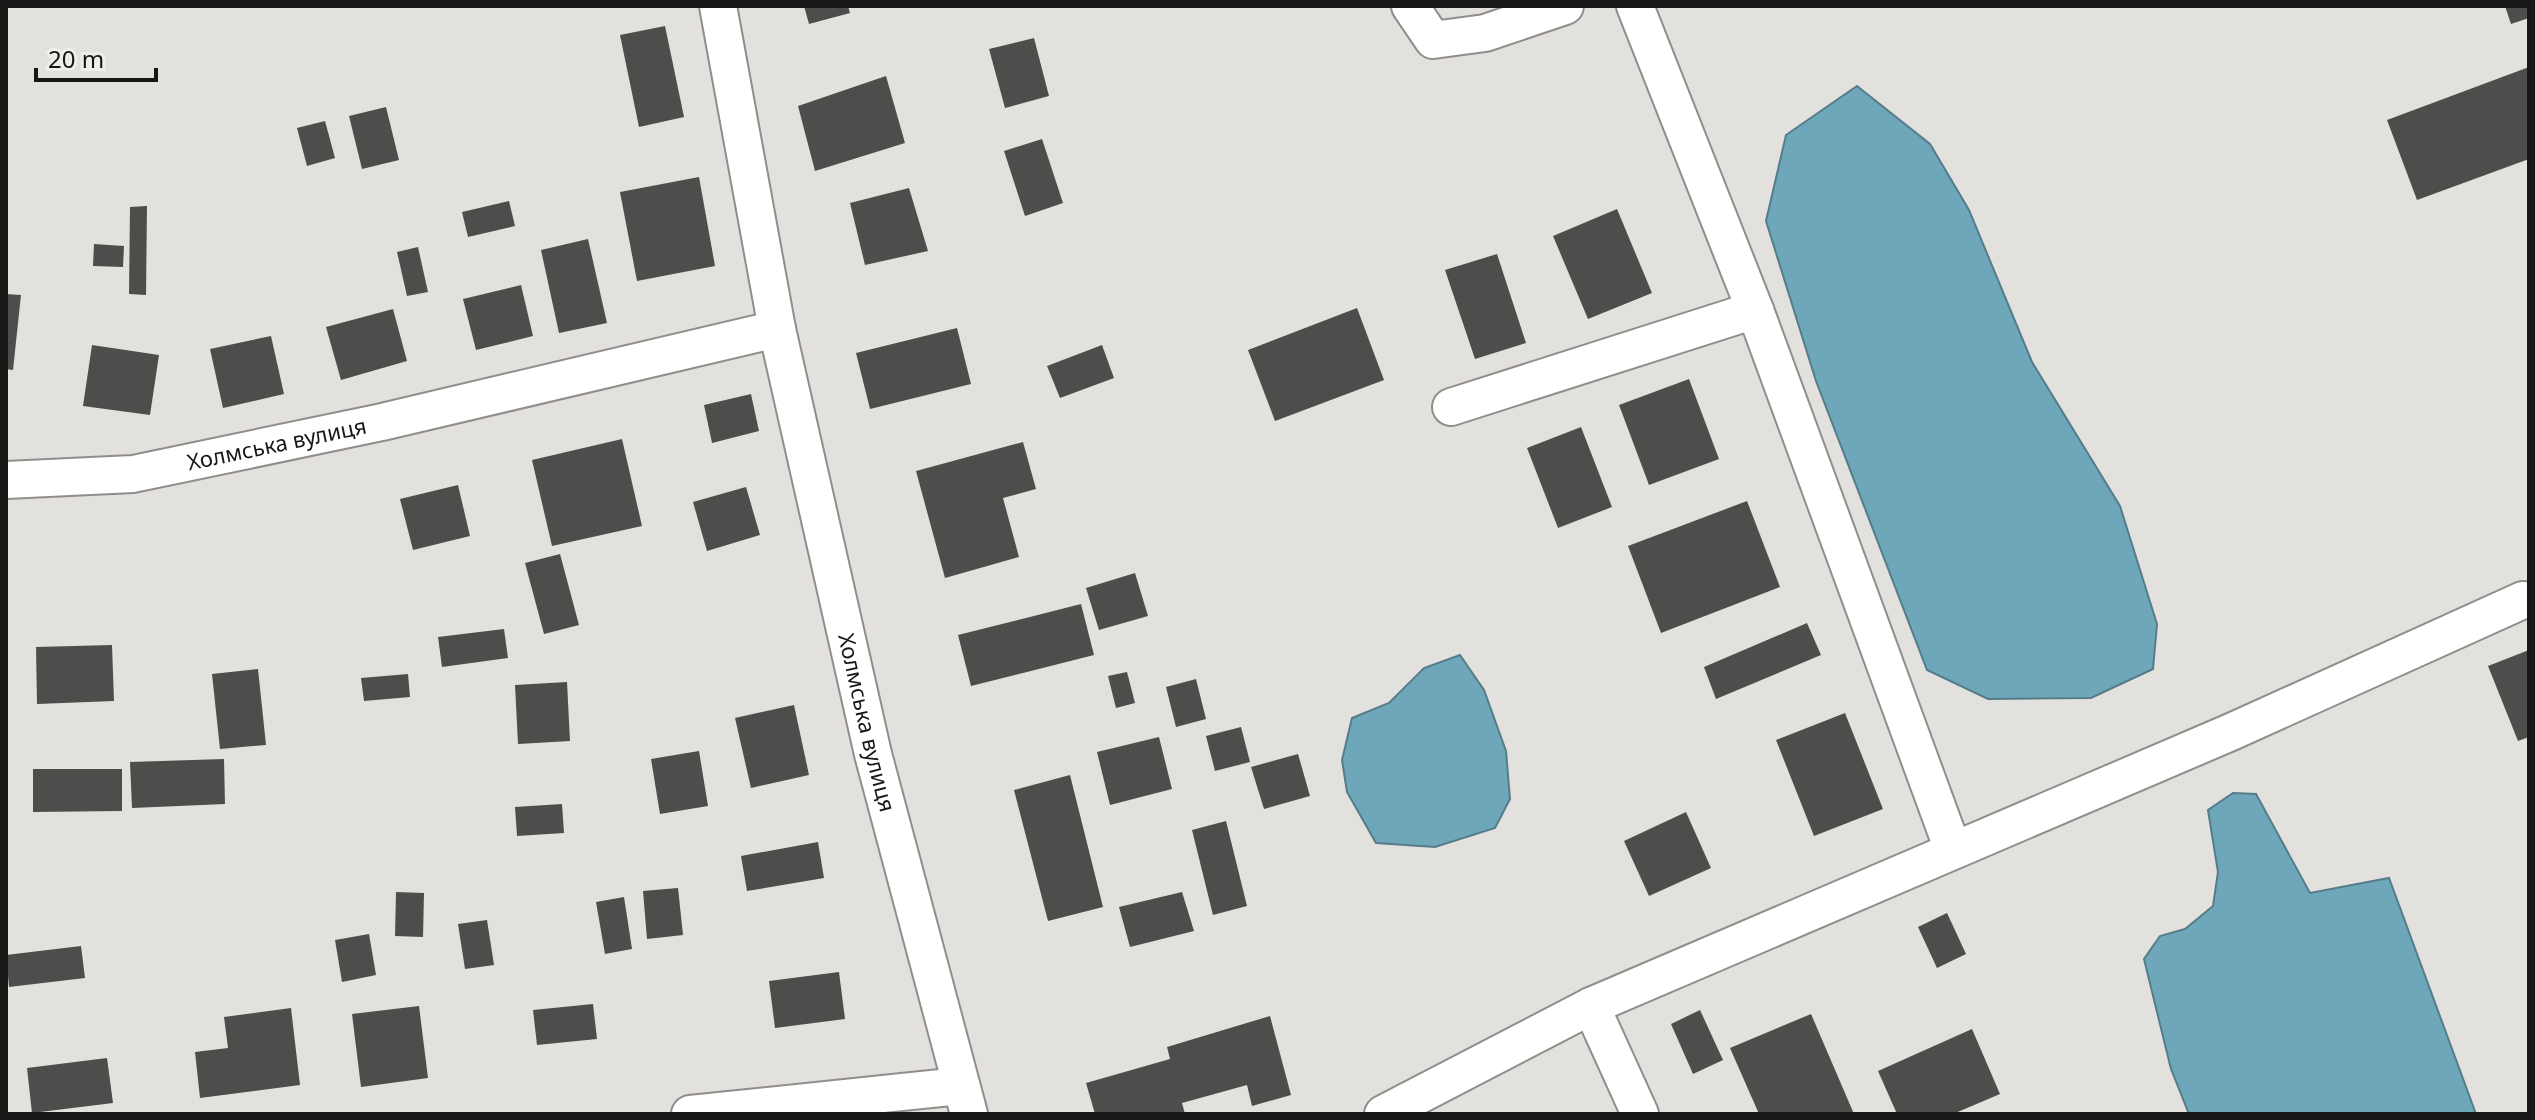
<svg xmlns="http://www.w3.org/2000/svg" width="2535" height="1120" viewBox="0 0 2535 1120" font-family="'Noto Sans',sans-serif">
<rect width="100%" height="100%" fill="#e3e1de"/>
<g fill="#6fa7ba" stroke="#557c89" stroke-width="2">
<polygon points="1857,86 1930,144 1969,210 2032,362 2120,506 2157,624 2153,669 2091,698 1988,699 1927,670 1816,381 1766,221 1786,135"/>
<polygon points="1460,655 1484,690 1506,751 1510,799 1495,828 1435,847 1376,843 1347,792 1342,760 1352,718 1389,703 1424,668"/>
<polygon points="2233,793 2256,794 2310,893 2389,878 2476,1114 2189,1114 2171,1069 2144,959 2160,936 2185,929 2213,906 2218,872 2208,810"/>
</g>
<g fill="#4f4d4b">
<polygon points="804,6 848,6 850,13 809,24"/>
<polygon points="2505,6 2529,6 2529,18 2511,24"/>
<polygon points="665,26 684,117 639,127 620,35"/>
<polygon points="1034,38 1049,96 1005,108 989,49"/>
<polygon points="2529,67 2529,159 2417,200 2387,120"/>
<polygon points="886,76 905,143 815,171 798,106"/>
<polygon points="386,107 399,160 362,169 349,116"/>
<polygon points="325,121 335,158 307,166 297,128"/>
<polygon points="1042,139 1063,203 1025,216 1004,151"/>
<polygon points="699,177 715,266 637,281 620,192"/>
<polygon points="909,188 928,251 865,265 850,203"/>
<polygon points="509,201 515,226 468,237 462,212"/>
<polygon points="147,206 146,295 129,294 130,207"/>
<polygon points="1617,209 1652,293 1588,319 1553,236"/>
<polygon points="588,239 607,323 559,333 541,250"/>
<polygon points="94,244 124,246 123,267 93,266"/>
<polygon points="418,247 428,292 407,296 397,252"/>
<polygon points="1497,254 1526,343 1475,359 1445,270"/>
<polygon points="521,285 533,336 476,350 463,299"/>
<polygon points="6,294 21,295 13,370 6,369"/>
<polygon points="1357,308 1384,380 1275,421 1248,350"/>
<polygon points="393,309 407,361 341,380 326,327"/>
<polygon points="957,328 971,384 870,409 856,353"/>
<polygon points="271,336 284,394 223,408 210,349"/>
<polygon points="92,345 159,355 150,415 83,406"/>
<polygon points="1102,345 1114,378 1060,398 1047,366"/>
<polygon points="1689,379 1719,459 1649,485 1619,405"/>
<polygon points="751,394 759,431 712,443 704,405"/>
<polygon points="1581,427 1612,507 1558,528 1527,448"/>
<polygon points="622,439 642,526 552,546 532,460"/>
<polygon points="1023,442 1036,489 1003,498 1019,557 945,578 916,471"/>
<polygon points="458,485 470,536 413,550 400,499"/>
<polygon points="746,487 760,535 707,551 693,502"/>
<polygon points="1747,501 1780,587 1661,633 1628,546"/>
<polygon points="560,554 579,625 544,634 525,563"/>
<polygon points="1135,573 1148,616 1099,630 1086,588"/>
<polygon points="1081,604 1094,655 971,686 958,635"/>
<polygon points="1807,623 1821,655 1716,699 1704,667"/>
<polygon points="504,629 508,658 442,667 438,637"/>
<polygon points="112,645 114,701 37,704 36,647"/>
<polygon points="2529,650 2529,737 2518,741 2488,666"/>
<polygon points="258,669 266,745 220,749 212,674"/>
<polygon points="1127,672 1135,703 1116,708 1108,676"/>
<polygon points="408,674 410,697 364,701 361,678"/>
<polygon points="1196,679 1206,719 1176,727 1166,687"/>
<polygon points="567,682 570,741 518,744 515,685"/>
<polygon points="794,705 809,775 751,788 735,718"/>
<polygon points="1845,713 1883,809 1814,836 1776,740"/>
<polygon points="1241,727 1250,762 1215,771 1206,736"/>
<polygon points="1159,737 1172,789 1110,805 1097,752"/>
<polygon points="699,751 708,806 660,814 651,759"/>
<polygon points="1298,754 1310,796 1264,809 1251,767"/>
<polygon points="224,759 225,804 132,808 130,762"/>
<polygon points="33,769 122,769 122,811 33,812"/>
<polygon points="1070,775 1103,907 1048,921 1014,790"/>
<polygon points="562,804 564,833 517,836 515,807"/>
<polygon points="1686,812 1711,868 1649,896 1624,841"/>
<polygon points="1226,821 1247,906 1213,915 1192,830"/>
<polygon points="818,842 824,878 747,891 741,856"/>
<polygon points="678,888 683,935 647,939 643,891"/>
<polygon points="396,892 424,893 423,937 395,936"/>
<polygon points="1182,892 1194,931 1130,947 1119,907"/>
<polygon points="624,897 632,949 605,954 596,902"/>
<polygon points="1947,913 1966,954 1937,968 1918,927"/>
<polygon points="487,920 494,965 465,969 458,924"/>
<polygon points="369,934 376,975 342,982 335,940"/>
<polygon points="81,946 85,978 9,987 6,955"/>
<polygon points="839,972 845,1019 775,1028 769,981"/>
<polygon points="593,1004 597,1039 537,1045 533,1010"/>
<polygon points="419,1006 428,1078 361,1087 352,1014"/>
<polygon points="291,1008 300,1085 200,1098 195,1052 228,1048 224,1017"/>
<polygon points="1700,1010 1723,1060 1693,1074 1671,1024"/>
<polygon points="1811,1014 1854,1114 1759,1114 1730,1048"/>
<polygon points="1270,1016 1291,1095 1252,1106 1247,1085 1182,1103 1185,1114 1095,1114 1086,1083 1170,1059 1167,1047"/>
<polygon points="1972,1029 2000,1094 1953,1114 1897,1114 1878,1071"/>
<polygon points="107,1058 113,1103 32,1113 27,1068"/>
</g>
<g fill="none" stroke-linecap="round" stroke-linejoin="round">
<defs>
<g id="minor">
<path id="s1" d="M718,6L777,329L873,754L969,1114"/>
<polyline points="1410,6 1433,40 1485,33 1565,6"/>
<polyline points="1635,6 1755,310 1953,850"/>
<polyline points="1451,407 1755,310"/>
<path id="s2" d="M6,480L133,474L382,422L777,329"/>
<polyline points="1591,1006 1640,1114"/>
<polyline points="690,1114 960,1086"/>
<polyline points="1383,1114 1591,1006 2231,732 2523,600"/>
</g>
</defs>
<use href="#minor" stroke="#908d8b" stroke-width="40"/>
<use href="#minor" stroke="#fff" stroke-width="36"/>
</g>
<g text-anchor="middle" stroke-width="8" stroke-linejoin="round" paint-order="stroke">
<g font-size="22" fill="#181716" stroke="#f0eeeb">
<text dy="8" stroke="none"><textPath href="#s2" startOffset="274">Холмська вулиця</textPath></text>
<text dy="8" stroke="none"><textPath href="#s1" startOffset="732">Холмська вулиця</textPath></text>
</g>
</g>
<rect width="2535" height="1120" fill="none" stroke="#181716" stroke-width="16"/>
<path d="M36 68v12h120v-12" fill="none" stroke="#181716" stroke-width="4"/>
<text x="48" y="68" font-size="24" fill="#181716" stroke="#f0eeeb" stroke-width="6" paint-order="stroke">20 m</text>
</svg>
